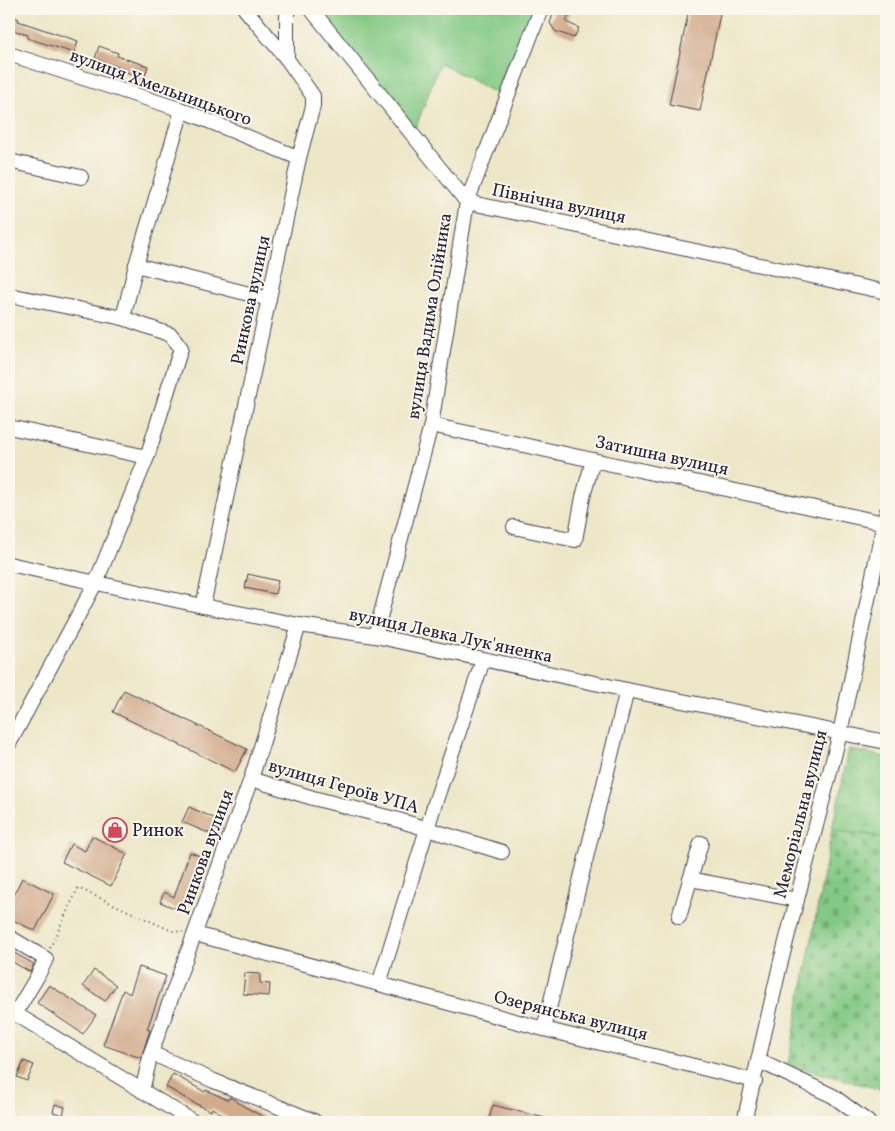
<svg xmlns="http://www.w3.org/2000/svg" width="895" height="1131" viewBox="0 0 895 1131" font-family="Vollkorn,serif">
<defs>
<pattern id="cemetery-stones" width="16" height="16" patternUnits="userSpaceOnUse" patternTransform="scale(1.25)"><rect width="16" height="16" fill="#83c984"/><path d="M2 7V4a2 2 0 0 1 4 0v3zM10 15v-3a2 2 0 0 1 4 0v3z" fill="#71ac73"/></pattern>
<pattern id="park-crowns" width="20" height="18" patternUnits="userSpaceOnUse" patternTransform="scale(1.25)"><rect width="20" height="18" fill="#83c984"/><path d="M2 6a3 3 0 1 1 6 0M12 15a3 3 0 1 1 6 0" fill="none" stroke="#71ac73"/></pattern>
</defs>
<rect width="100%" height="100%" fill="#fbf7ec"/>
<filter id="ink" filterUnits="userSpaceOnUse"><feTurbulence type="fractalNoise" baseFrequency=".02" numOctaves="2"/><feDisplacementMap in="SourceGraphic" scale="10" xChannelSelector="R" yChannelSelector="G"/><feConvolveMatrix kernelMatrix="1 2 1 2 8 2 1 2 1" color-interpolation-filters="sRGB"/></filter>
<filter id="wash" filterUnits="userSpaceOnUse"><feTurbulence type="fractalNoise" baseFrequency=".0096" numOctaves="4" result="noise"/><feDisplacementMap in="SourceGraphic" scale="20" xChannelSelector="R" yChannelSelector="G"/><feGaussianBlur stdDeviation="1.12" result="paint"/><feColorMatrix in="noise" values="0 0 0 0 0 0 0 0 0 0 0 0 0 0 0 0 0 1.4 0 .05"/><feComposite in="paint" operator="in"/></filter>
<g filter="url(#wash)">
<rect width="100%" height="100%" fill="#ede6c7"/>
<polygon fill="#83c984" stroke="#527660" points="311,9 541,9 506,99 440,63 413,135"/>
<polygon fill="url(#cemetery-stones)" stroke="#527660" points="832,830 886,837 886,1091 788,1065"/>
<polygon fill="url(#park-crowns)" stroke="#527660" points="849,749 886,757 886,837 832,830"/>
<g id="blocks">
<g fill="#d2ab8d">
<polygon points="555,9 571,9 566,22 579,28 574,38 555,31 550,23"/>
<polygon points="689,9 721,9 700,111 669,105"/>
<polygon points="9,15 19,19 18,21 78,41 74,53 27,38 28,35 9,29"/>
<polygon points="99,46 118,53 117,56 148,66 144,79 126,72 126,70 95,59"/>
<polygon points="248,574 278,581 275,594 245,588"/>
<polygon points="124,690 247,749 235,772 113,712"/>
<polygon points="189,807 223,822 218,837 182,822"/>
<polygon points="92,836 127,854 111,886 62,862 71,844 85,851"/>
<polygon points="190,852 209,860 195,898 191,896 184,912 160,902 164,892 174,897"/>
<polygon points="22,878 54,894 35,931 9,918 9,904"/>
<polygon points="9,950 34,964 30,972 9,960"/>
<polygon points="139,967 166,976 147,1029 150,1030 141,1058 103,1045 123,990 130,994"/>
<polygon points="94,970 116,985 105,1001 83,986"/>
<polygon points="245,973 260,974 260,983 270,984 269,996 243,994"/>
<polygon points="49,985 96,1015 83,1034 37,1003"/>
<polygon points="24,1061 34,1065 27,1081 17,1077"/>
<polygon points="173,1074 205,1092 206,1090 228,1100 230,1097 245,1107 273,1122 235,1122 212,1108 211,1111 194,1103 166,1087"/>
<polygon points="55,1104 65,1107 63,1115 53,1112"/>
<polygon points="493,1105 549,1119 548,1122 488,1122"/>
</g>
</g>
</g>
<g filter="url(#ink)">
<use href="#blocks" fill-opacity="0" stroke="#403f50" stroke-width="1"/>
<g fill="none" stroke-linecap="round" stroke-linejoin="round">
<defs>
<g id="minor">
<polyline points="245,9 287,59"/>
<polyline points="311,9 467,202 886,292"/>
<polyline points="9,54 182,110 299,158"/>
<polyline points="9,161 81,177"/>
<polyline points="136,265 269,299"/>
<polyline points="9,295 123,318 171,335 181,348 147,457 96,582 9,744"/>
<polyline points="123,318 136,265 182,110"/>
<polyline points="431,425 884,523"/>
<polyline points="9,427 147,457"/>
<polyline points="514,527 575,540 583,497 593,460"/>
<polyline points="9,564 203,606 299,625 375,636 627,690 886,742"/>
<polyline points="203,606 299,158 313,106 313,96 287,59 287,9"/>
<polyline points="375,636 431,425 467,202 541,9"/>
<polyline points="251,779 313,798 395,819 502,852"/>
<polyline points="690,879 797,900"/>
<polyline points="679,917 701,843"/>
<polyline points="195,934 379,984 435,803 483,660"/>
<polyline points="9,937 46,959 37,977 15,1014"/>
<polyline points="379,984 544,1029 755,1081"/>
<polyline points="9,1010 194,1122"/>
<polyline points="544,1029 627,690"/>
<polyline points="151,1053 214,1081 314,1121"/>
<polyline points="759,1061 833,1096 868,1122"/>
<polyline points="142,1091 151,1053 251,779 299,625"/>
<polyline points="744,1122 780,965 840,733 886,513"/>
</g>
</defs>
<use href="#minor" stroke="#403f50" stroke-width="16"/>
<polyline stroke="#403f50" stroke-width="2" stroke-dasharray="1 4" stroke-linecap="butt" points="50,948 78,888 172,931 183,932"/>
<use href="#minor" stroke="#fff" stroke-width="14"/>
</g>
</g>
<defs>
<symbol id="shop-ring" viewBox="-11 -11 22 22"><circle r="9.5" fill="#fbf7ec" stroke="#d1495b" stroke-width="1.5"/><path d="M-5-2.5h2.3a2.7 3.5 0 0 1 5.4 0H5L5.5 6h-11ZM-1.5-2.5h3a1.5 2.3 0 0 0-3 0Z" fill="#d1495b"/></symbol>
</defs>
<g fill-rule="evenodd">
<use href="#shop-ring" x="101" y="816" width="28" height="28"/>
</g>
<g text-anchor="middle" stroke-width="4" stroke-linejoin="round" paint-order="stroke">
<g font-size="18" fill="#22223b" stroke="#fbf7ec">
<text transform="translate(161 87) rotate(20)" y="6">вулиця Хмельницького</text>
<text transform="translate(559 203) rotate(12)" y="6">Північна вулиця</text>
<text transform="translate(250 300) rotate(-78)" y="6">Ринкова вулиця</text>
<text transform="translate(429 316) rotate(-81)" y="6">вулиця Вадима Олійника</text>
<text transform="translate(662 455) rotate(12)" y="6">Затишна вулиця</text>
<text transform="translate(451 635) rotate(12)" y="6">вулиця Левка Лук'яненка</text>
<text transform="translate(344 786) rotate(16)" y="6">вулиця Героїв УПА</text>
<text transform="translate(800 814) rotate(-76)" y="6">Меморіальна вулиця</text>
<text transform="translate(205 852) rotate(-70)" y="6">Ринкова вулиця</text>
<text transform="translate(571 1015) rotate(14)" y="6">Озерянська вулиця</text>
</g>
<g font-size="18" fill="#22223b" stroke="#fbf7ec" text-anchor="start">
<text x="132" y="836">Ринок</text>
</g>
</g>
<rect width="895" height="1131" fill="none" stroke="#fbf7ec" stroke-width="30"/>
</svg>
